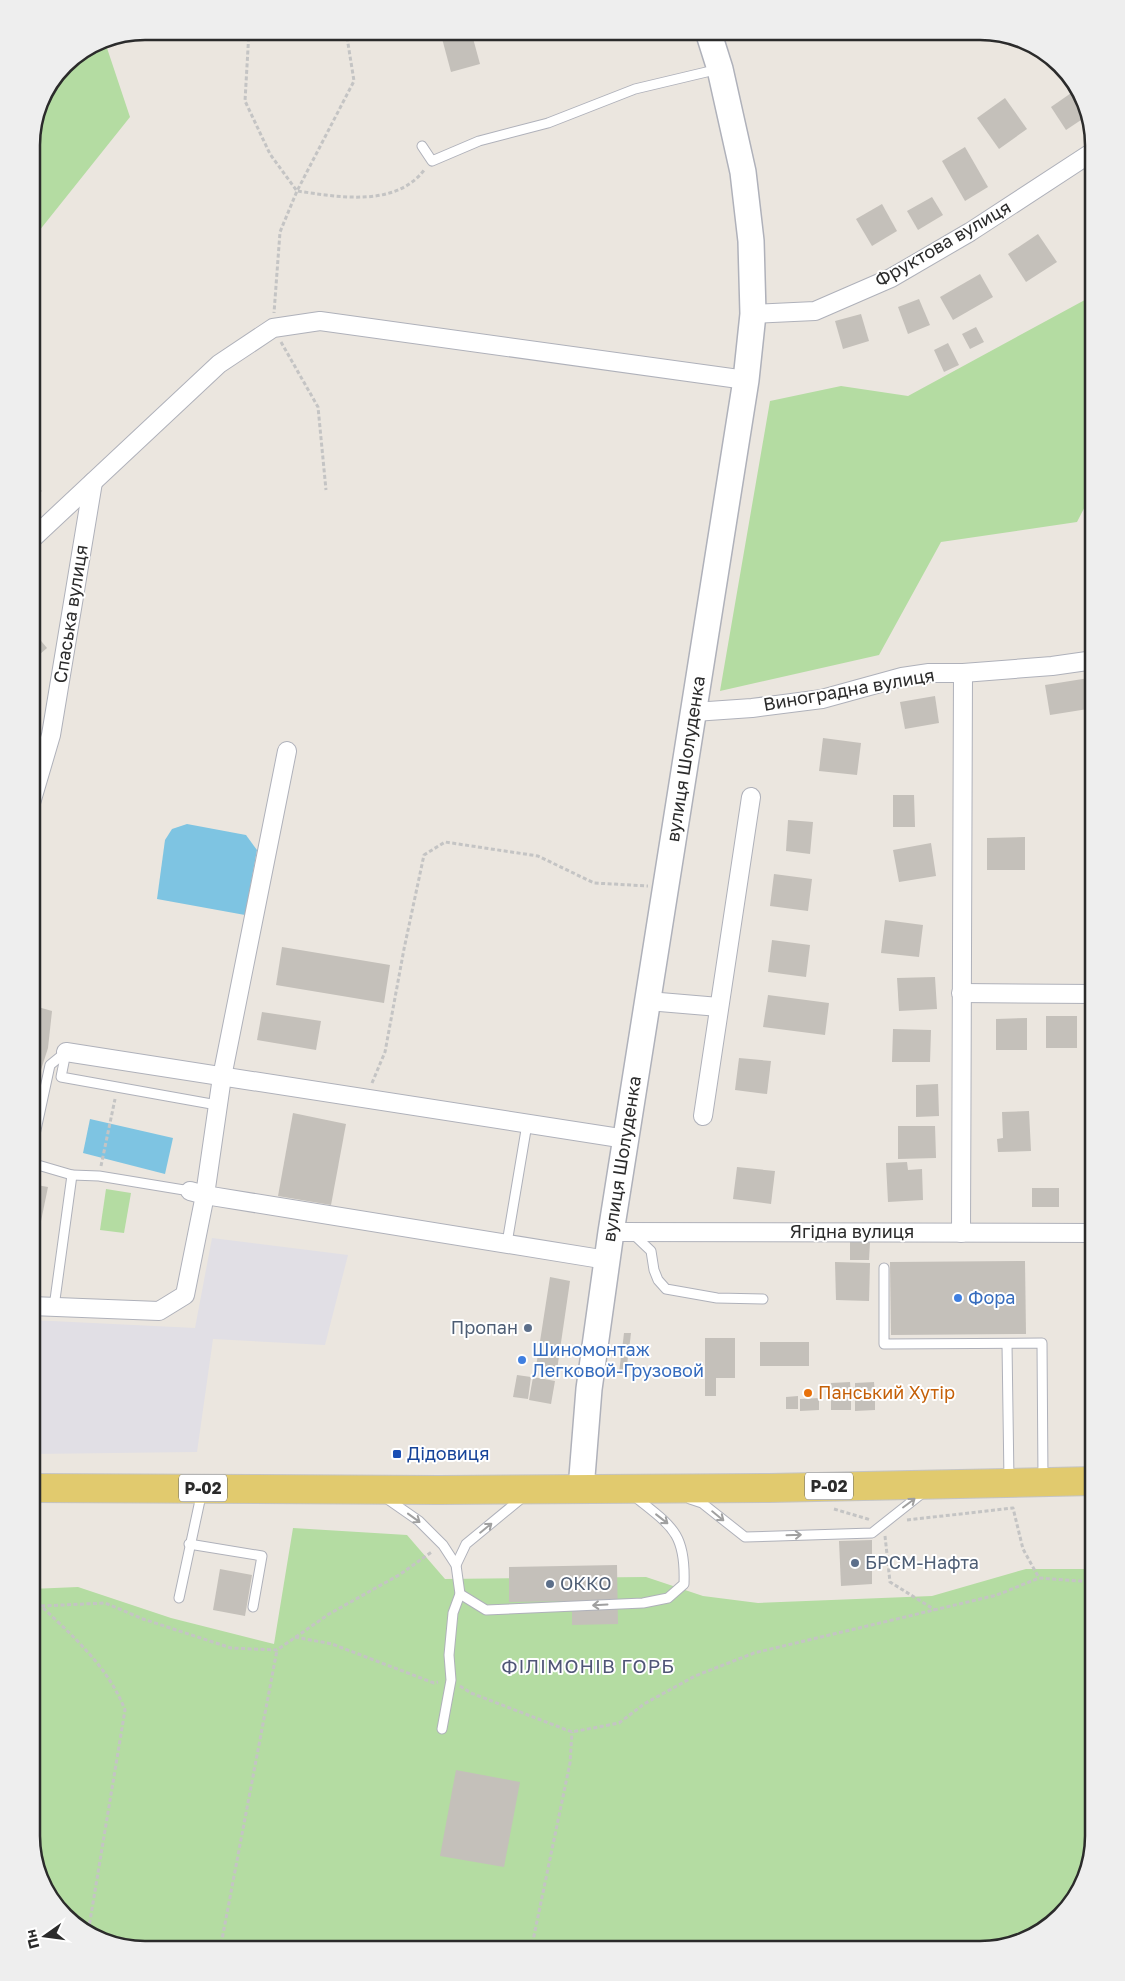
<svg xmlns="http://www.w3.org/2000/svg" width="1125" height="1981" viewBox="0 0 1125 1981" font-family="'Golos Text',sans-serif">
<rect width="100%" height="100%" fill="#ebe6df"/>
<polygon fill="#e1dfe5" points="212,1238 348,1255 325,1345 213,1339 197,1452 31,1454 31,1320 195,1328"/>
<g fill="#b4dca2">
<path d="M104,39L130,117L31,241C31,175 18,95 81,54C88,49 95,42 104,39Z"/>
<polygon points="1094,295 1094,489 1077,522 941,542 879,655 720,691 770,401 841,386 908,396"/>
<polygon points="106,1189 131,1193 124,1233 100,1230"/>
<polygon points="293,1528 407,1535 445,1579 646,1577 703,1596 758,1603 932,1596 1026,1569 1094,1569 1094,1837 1075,1899 1030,1938 980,1950 137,1950 81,1931 43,1886 31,1836 31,1589 78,1587 171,1618 274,1644"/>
</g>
<g fill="#7ec4e2">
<polygon points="187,824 246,835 257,850 245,915 157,899 165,840 172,829"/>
<polygon points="90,1119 173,1138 165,1174 83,1153"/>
</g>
<g fill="#c4c0ba">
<polygon points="440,31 471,31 480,64 451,72"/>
<polygon points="1077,89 1082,95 1087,116 1066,130 1051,107"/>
<polygon points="1005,98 1027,129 999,149 977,118"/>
<polygon points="965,147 988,187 965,201 942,161"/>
<polygon points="932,197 943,215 918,230 907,211"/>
<polygon points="882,204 897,231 872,246 856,219"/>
<polygon points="1038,234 1057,262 1026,282 1008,254"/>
<polygon points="980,274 993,297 953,320 940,297"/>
<polygon points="919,299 930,325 908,334 898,307"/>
<polygon points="861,314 869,341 843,349 835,321"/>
<polygon points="976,327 984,342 970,349 962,334"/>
<polygon points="948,343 959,365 944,372 934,350"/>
<polygon points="31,480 42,491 31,500"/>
<polygon points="1094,582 1094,603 1084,589"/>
<polygon points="31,629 47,648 32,661 31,659"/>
<polygon points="1089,678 1094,708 1050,715 1045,685"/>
<polygon points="935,696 939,723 905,729 900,702"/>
<polygon points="823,738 861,743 857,775 819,771"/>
<polygon points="893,795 914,795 915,827 893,827"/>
<rect x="1091" y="809" width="3" height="32"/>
<polygon points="788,820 813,822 810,854 786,851"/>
<polygon points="1025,837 1025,870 987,870 987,838"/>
<polygon points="931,843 936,876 899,882 893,850"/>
<polygon points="774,874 812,879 808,911 770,906"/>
<polygon points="885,920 923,925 919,957 881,953"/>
<polygon points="772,940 810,945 806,977 768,972"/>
<polygon points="282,947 390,965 384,1003 276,985"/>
<polygon points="935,977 937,1009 899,1011 897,978"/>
<polygon points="768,995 829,1003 825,1035 763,1027"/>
<polygon points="31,1005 52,1011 48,1048 32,1098"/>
<polygon points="262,1012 321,1021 316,1050 257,1040"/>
<rect x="1046" y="1016" width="31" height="32"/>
<polygon points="1027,1018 1027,1050 996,1050 996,1019"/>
<polygon points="893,1029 931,1030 930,1062 892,1062"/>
<polygon points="739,1058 771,1061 767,1094 735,1090"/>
<polygon points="938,1084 939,1116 916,1117 916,1085"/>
<polygon points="1029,1111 1031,1151 998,1152 997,1139 1003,1138 1002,1112"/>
<polygon points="293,1113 346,1124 331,1205 278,1196"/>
<polygon points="898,1126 935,1126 936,1158 898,1159"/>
<polygon points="907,1162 908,1170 922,1169 923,1200 888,1202 886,1163"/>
<polygon points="737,1167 775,1171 771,1204 733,1199"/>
<polygon points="31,1184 48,1187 32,1265 31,1265"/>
<rect x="1032" y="1188" width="27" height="19"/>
<polygon points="850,1241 870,1242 869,1260 850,1260"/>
<polygon points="1025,1261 1026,1334 891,1335 890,1262"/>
<polygon points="835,1262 870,1263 869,1301 836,1300"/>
<polygon points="550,1277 570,1281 557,1370 536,1367"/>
<polygon points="624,1333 631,1333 629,1350 622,1350"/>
<polygon points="705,1338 735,1338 735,1378 716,1378 716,1396 705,1396"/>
<rect x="760" y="1342" width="49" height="24"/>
<polygon points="621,1356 628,1357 626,1374 619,1373"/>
<polygon points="517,1375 531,1377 528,1399 513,1397"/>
<polygon points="533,1377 555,1381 551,1404 529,1400"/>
<polygon points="850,1382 851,1394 831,1395 831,1383"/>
<polygon points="874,1382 875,1394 855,1395 855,1383"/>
<polygon points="798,1396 798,1409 786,1409 786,1397"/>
<polygon points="851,1397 851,1410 831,1410 831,1398"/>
<polygon points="819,1398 819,1410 800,1411 800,1399"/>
<polygon points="855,1398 875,1398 875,1410 855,1411"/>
<polygon points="872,1540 872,1584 841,1586 839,1541"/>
<polygon points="617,1565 618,1624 572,1625 572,1601 509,1602 509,1567"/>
<polygon points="220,1569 252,1575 245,1616 213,1610"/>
<polygon points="456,1770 520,1782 504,1867 440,1856"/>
</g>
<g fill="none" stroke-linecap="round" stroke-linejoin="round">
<defs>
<g id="service">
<polyline points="422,146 432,161 479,141 548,123 635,89 719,69"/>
<polyline points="66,1052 61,1077 217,1105"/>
<polyline points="31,1153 50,1065 66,1052"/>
<polyline points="31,1163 72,1175 54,1307"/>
<polyline points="72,1175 99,1176 190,1191"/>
<polyline points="631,1232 651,1251 654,1270 658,1280 666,1289 717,1298 763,1299"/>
<polyline points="507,1243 527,1124"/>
<polyline points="884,1268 884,1344 1042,1343 1043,1479"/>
<polyline points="1007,1344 1009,1481"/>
<polyline points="386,1498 419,1521 443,1545 456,1565 460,1594 453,1613 449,1655 451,1680 442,1729"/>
<polyline points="690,1499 702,1503 745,1537 872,1533 925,1491"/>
<polyline points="189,1544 262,1556 253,1607"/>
<polyline points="456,1565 466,1544 523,1497"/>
<path d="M460,1594L486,1610L643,1603L668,1598L684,1584C686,1532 671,1526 634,1496"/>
<polyline points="179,1598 202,1491"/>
</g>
<g id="minor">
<polyline points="753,314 815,311 891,278 970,232 1094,151"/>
<polyline points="31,540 219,364 273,328 320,321 746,380"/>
<polyline points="694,712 752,708 822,699 902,677 929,673 963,673 1052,666 1094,660"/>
<polyline points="31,803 51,735 93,482"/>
<polyline points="961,993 1094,994"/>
<polyline points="648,1001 719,1007"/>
<polyline points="66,1052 626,1139"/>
<polyline points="703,1116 751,797"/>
<polyline points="190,1191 205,1195 607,1260"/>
<polyline points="611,1232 1094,1233"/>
<polyline points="961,1233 963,673"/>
<polyline points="31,1306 159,1311 185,1295 205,1195 222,1077 287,751"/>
</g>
<polyline id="secondary" points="581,1489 589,1389 611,1232 746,380 753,314 751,241 743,172 720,69 708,31"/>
<polyline id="primary" points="31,1488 439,1490 769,1488 1094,1481"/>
</defs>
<use href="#service" stroke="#afb1ba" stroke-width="11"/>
<use href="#minor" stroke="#afb1ba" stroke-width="20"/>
<use href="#secondary" stroke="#afb1ba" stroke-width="28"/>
<use href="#primary" stroke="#c4c4c4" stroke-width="30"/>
<g stroke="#c4c4c4" stroke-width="3" stroke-dasharray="4 2.5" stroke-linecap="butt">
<polyline points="249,31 245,101 270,154 297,191 280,232 274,313"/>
<path d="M346,31L354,81L297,191C339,197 396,208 425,169"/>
<polyline points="281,342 318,407 326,490"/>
<polyline points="372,1083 385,1052 404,949 424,855 445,842 538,856 594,883 648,886"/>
<polyline points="101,1166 115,1099"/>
<polyline points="834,1509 871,1520"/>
<polyline points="907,1520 1013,1508 1023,1549 1039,1578"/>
<polyline points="885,1536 890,1582 935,1610"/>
<path d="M31,1606H41C73,1636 109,1668 125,1710L88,1933"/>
<polyline points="41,1606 105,1603 143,1619 231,1648 277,1650 329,1614 399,1575 433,1551"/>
<polyline points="295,1637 332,1644 434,1683 438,1682"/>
<polyline points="460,1686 471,1693 572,1732 619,1723 644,1704 695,1676 754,1653 997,1595 1039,1578 1094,1582"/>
<polyline points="220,1950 277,1650"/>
<polyline points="531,1950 570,1763 572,1732"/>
</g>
<use href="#service" stroke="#fff" stroke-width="9"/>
<use href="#minor" stroke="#fff" stroke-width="18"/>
<use href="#secondary" stroke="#fff" stroke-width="25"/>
<use href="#primary" stroke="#e1ca6e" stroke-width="28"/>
</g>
<defs><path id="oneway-shaft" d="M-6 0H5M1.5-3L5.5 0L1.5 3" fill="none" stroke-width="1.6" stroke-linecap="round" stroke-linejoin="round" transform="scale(1.25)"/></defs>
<g stroke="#a0a0a0">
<use href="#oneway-shaft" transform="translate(909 1503) rotate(-37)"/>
<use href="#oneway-shaft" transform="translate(718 1516) rotate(39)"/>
<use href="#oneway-shaft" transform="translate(414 1518) rotate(36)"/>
<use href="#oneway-shaft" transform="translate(662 1519) rotate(38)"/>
<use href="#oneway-shaft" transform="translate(486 1528) rotate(-39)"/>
<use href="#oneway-shaft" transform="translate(794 1535) rotate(-2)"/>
<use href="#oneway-shaft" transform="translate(600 1605) rotate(177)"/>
</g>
<g fill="#3f7fe0" stroke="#fff" stroke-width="2">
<circle cx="958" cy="1298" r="5"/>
<circle cx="522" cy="1360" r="5"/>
</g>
<g fill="#5c6f8a" stroke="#fff" stroke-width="2">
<circle cx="528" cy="1328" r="5"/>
<circle cx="855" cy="1563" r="5"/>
<circle cx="550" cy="1584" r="5"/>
</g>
<circle fill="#e8710a" stroke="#fff" stroke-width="2" cx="808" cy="1393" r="5"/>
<rect fill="#1a4fb4" stroke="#fff" stroke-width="2" x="392" y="1449" width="10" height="10" rx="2.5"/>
<g text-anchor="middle" stroke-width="4" stroke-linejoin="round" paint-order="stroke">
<g fill="#fff" stroke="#6b6b6b" stroke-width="1">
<rect x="805" y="1472.5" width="48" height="27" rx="4"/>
<rect x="179" y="1474.5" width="48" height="27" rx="4"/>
</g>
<g font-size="16" font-weight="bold" fill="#2b2b2b">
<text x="829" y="1492">Р-02</text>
<text x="203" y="1494">Р-02</text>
</g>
<g font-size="18" fill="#2b2b2b" stroke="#fff">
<text transform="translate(943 244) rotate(-30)" y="6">Фруктова вулиця</text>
<text transform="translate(71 614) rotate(-81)" y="6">Спаська вулиця</text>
<text transform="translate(849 690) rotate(-10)" y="6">Виноградна вулиця</text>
<text transform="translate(686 759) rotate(-81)" y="6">вулиця Шолуденка</text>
<text transform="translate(622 1159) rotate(-81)" y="6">вулиця Шолуденка</text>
<text x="852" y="1238">Ягідна вулиця</text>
</g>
<g font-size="18" fill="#366cbe" stroke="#fff" text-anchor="start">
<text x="968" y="1304">Фора</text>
<text x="532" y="1356">Шиномонтаж<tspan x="532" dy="21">Легковой-Грузовой</tspan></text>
</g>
<g font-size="18" fill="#4e5e75" stroke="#fff" text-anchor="start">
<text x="518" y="1334" text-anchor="end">Пропан</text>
<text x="865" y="1569">БРСМ-Нафта</text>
<text x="560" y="1590">ОККО</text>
</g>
<g font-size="18" fill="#c56008" stroke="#fff" text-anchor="start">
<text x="818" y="1399">Панський Хутір</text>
</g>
<g font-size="18" fill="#164399" stroke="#fff" text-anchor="start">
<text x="407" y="1460">Дідовиця</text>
</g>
<g font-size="19" letter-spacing="1" fill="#505677" stroke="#fff">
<text x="588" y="1673">ФІЛІМОНІВ ГОРБ</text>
</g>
</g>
<path d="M0 0H1125V1981H0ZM145 40H980A105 105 0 0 1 1085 145V1836A105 105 0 0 1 980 1941H145A105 105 0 0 1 40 1836V145A105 105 0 0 1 145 40Z" fill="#eee" fill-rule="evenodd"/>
<path fill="none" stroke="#2b2b2b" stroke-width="2.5" d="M145 40H980A105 105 0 0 1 1085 145V1836A105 105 0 0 1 980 1941H145A105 105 0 0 1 40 1836V145A105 105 0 0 1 145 40Z"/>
<g transform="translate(45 1936) rotate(256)" stroke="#ffffff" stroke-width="4" paint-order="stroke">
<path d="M0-4L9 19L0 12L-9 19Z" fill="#2b2b2b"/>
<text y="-8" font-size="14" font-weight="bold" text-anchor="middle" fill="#2b2b2b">Пн</text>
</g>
</svg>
